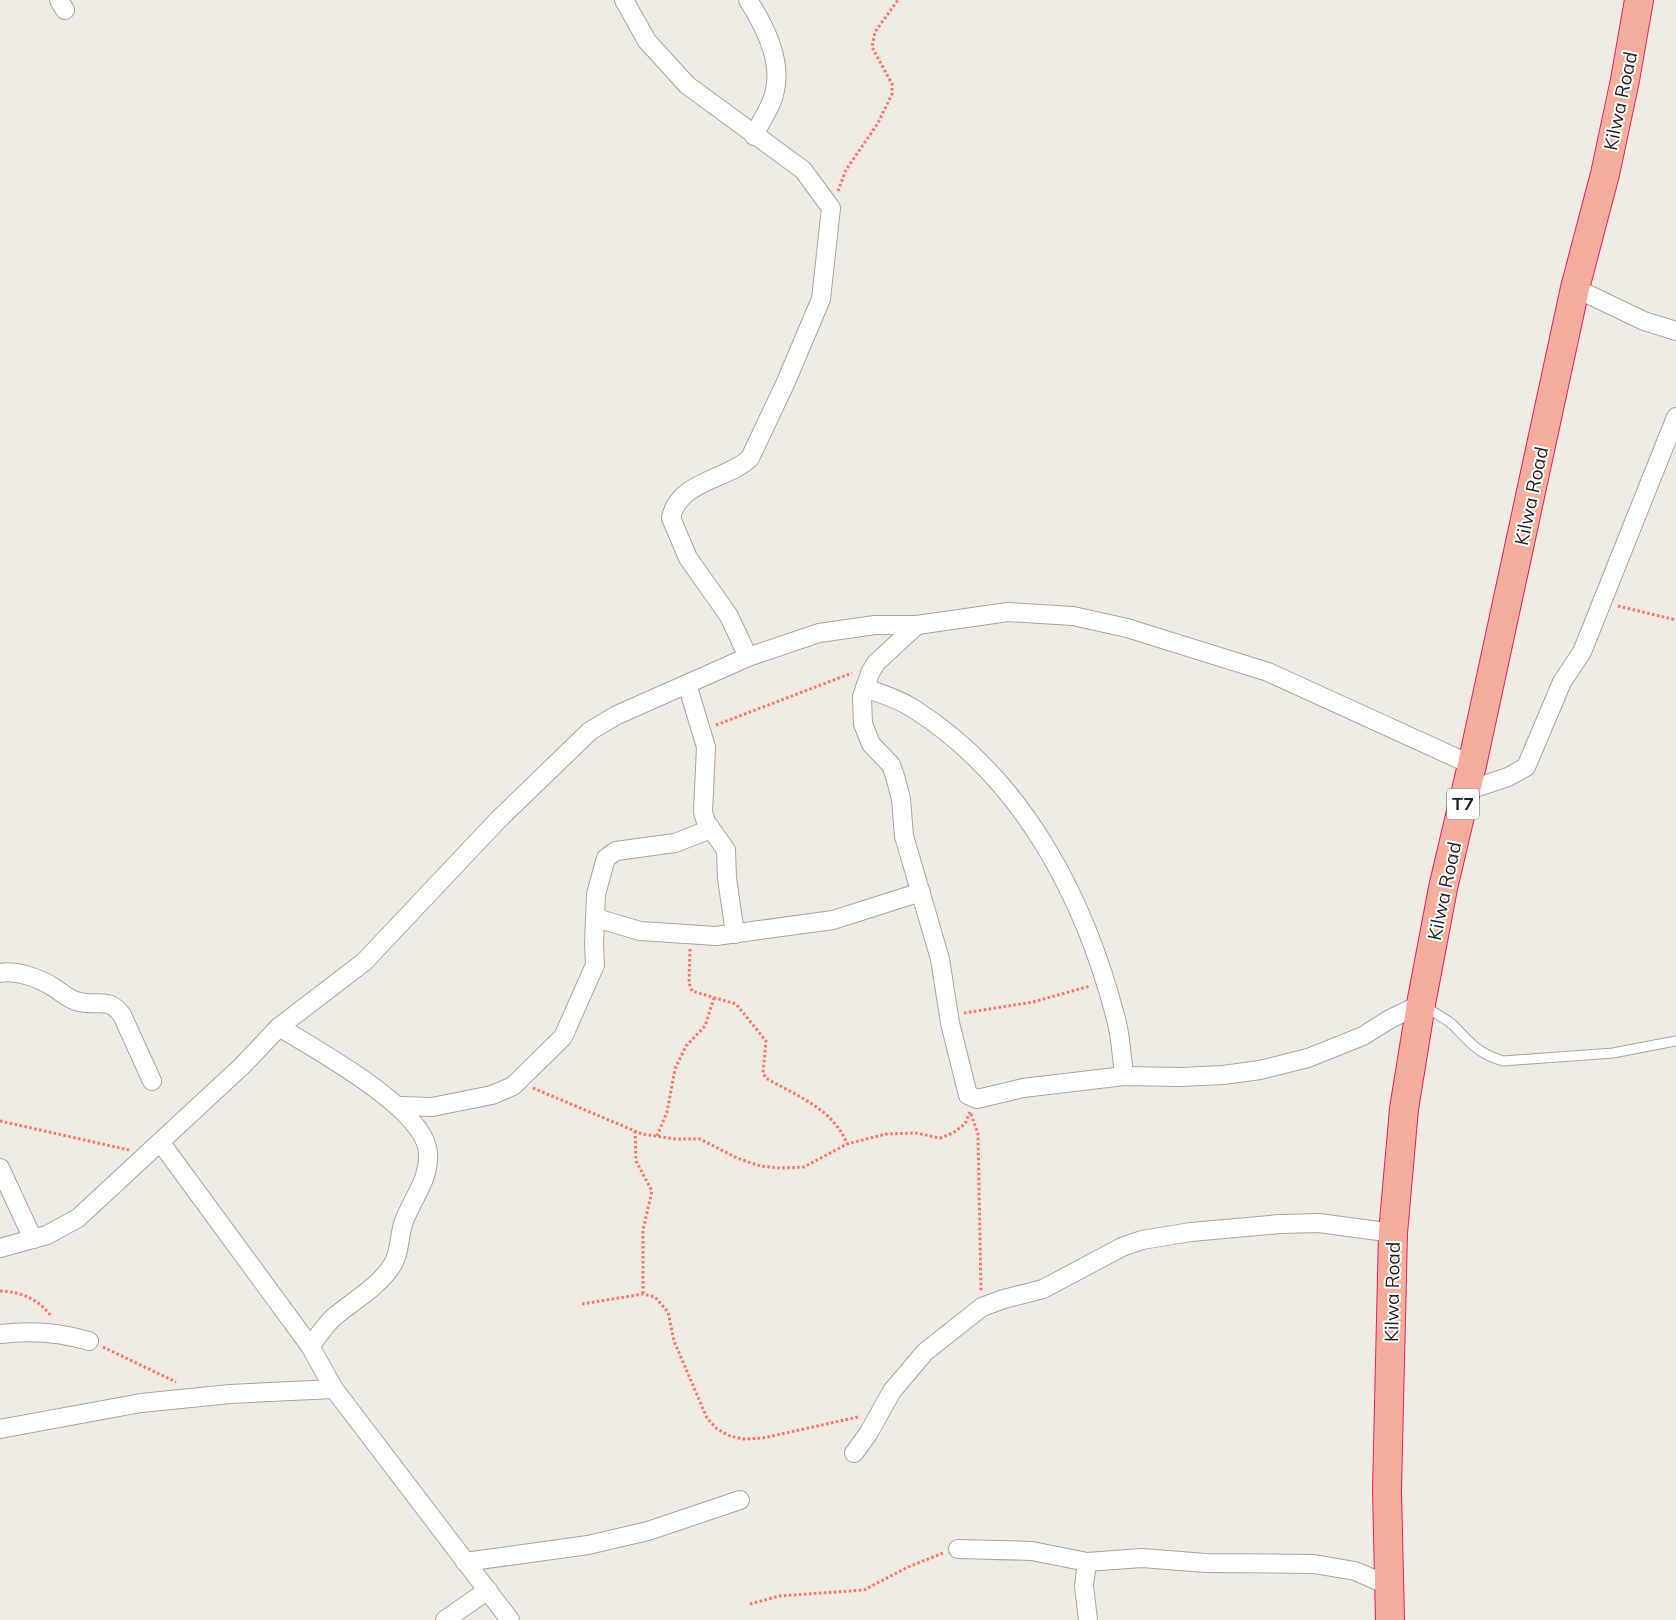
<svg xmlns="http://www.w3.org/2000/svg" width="1676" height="1620" viewBox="0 0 1676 1620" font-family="Mulish,sans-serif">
<rect width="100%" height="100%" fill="#f0ece4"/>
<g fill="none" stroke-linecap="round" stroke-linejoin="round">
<defs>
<path id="service" d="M1424,1006C1433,1012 1445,1018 1453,1025C1471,1043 1477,1053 1503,1061L1613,1053L1676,1041"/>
<g id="minor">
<polyline points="59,0 65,10"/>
<path d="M624,0L647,41L687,85L803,170L831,208L821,299L785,384L750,458C727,480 678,481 671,518L688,558L729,616L748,657"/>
<path d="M748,0C764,25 782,59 775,90C773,105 760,122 754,136"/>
<polyline points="1575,288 1644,321 1676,331"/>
<polyline points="917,625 876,663 870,673 862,697 863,724 871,744 891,765 895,776 901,799 904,836 940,959 950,1023 968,1095 977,1099 1023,1088 1124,1076 1181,1077 1223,1075 1260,1070 1308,1058 1363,1036 1390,1019 1421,1004"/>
<polyline points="687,684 706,747 703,812 706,822 726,850 727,878 735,934"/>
<path d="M865,688C882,694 899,699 914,709C1024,779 1086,900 1117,1023C1121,1040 1122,1059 1124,1076"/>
<polyline points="1466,791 1508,777 1526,767 1562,682 1582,652 1676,417"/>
<polyline points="596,918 640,931 716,936 833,920 921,892"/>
<path d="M0,973C16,970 39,978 53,987C60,991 68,999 76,1001C97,1008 107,995 122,1015L152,1081"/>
<path d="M279,1027C315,1049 426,1109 428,1153C430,1180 411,1200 403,1224C399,1237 400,1252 393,1264C380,1286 353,1301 334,1317C325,1325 318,1337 310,1346"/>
<polyline points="400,1106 432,1107 492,1095 513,1086 563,1037 595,965 594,944 596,894 606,858 616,851 675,843 711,829"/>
<polyline points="161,1143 310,1346 334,1389"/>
<polyline points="0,1168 33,1239"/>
<polyline points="0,1248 47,1235 78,1218 242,1066 279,1027 364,962 498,820 590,731 617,715 748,657 819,633 875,625 917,625 1008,612 1073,616 1127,628 1268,672 1472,765"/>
<path d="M0,1334C31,1330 59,1332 89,1341"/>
<polyline points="0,1429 141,1403 230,1394 334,1389 510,1620"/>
<polyline points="854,1453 868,1434 892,1391 925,1352 982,1307 1004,1299 1043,1289 1122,1247 1142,1240 1191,1232 1280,1224 1319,1223 1393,1233"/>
<polyline points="958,1549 1032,1551 1087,1562 1142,1558 1206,1563 1314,1564 1355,1571 1390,1586"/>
<polyline points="465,1562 588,1545 648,1531 740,1500"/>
<polyline points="1087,1562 1084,1586 1088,1620"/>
<polyline points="445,1620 488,1590"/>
</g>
<polyline id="trunk" points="1390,1620 1387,1490 1393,1233 1404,1109 1421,1004 1443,888 1472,765 1575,288 1605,174 1625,80 1639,0"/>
</defs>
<use href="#service" stroke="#a6a6a6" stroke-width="11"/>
<use href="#minor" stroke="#a6a6a6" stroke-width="20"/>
<use href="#trunk" stroke="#e21d63" stroke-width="30"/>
<g stroke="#ff7466" stroke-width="3" stroke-dasharray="2.5 2.5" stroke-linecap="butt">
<polyline points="838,191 846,170 878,123 892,94 892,84 872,47 875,32 898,0"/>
<polyline points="1618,606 1676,620"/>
<polyline points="716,725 852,673"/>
<path d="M690,949L689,983L692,991L736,1004L766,1041L763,1073L766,1078C796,1096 833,1108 847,1144"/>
<polyline points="964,1013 1033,1002 1090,986"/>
<polyline points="533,1088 642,1134 675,1139 700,1139 737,1158 760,1166 780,1168 804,1167 847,1144 886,1134 916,1133 940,1138 953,1133 965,1124 970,1112"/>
<polyline points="971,1114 978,1134 981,1291"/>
<polyline points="0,1121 129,1150"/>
<polyline points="635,1131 636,1161 652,1191 643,1230 643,1294"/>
<polyline points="657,1136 667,1112 675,1069 686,1046 705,1026 714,998"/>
<path d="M0,1291C22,1292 38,1299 51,1316"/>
<polyline points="582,1304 643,1294 655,1297 668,1312 674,1341 707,1418 717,1429 730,1436 744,1439 763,1438 858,1417"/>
<polyline points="103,1347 176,1382"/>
<polyline points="750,1604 779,1596 864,1590 908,1567 943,1553"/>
</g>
<use href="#service" stroke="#fff" stroke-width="9"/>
<use href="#minor" stroke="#fff" stroke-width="18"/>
<use href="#trunk" stroke="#f4ae9b" stroke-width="28"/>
</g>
<g text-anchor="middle" stroke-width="4" stroke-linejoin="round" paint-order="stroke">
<rect fill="#fff" stroke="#626262" stroke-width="1" x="1447" y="788.5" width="32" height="31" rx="4"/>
<g font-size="18" font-weight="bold" fill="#1f1f1f">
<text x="1463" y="810">T7</text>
</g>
<g font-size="19" fill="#1f1f1f" stroke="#fff">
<text transform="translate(1620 101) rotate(-78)" y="7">Kilwa Road</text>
<text transform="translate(1531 496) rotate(-78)" y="7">Kilwa Road</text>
<text transform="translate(1444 891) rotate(-78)" y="7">Kilwa Road</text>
<text transform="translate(1392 1292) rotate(-89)" y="7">Kilwa Road</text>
</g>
</g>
</svg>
